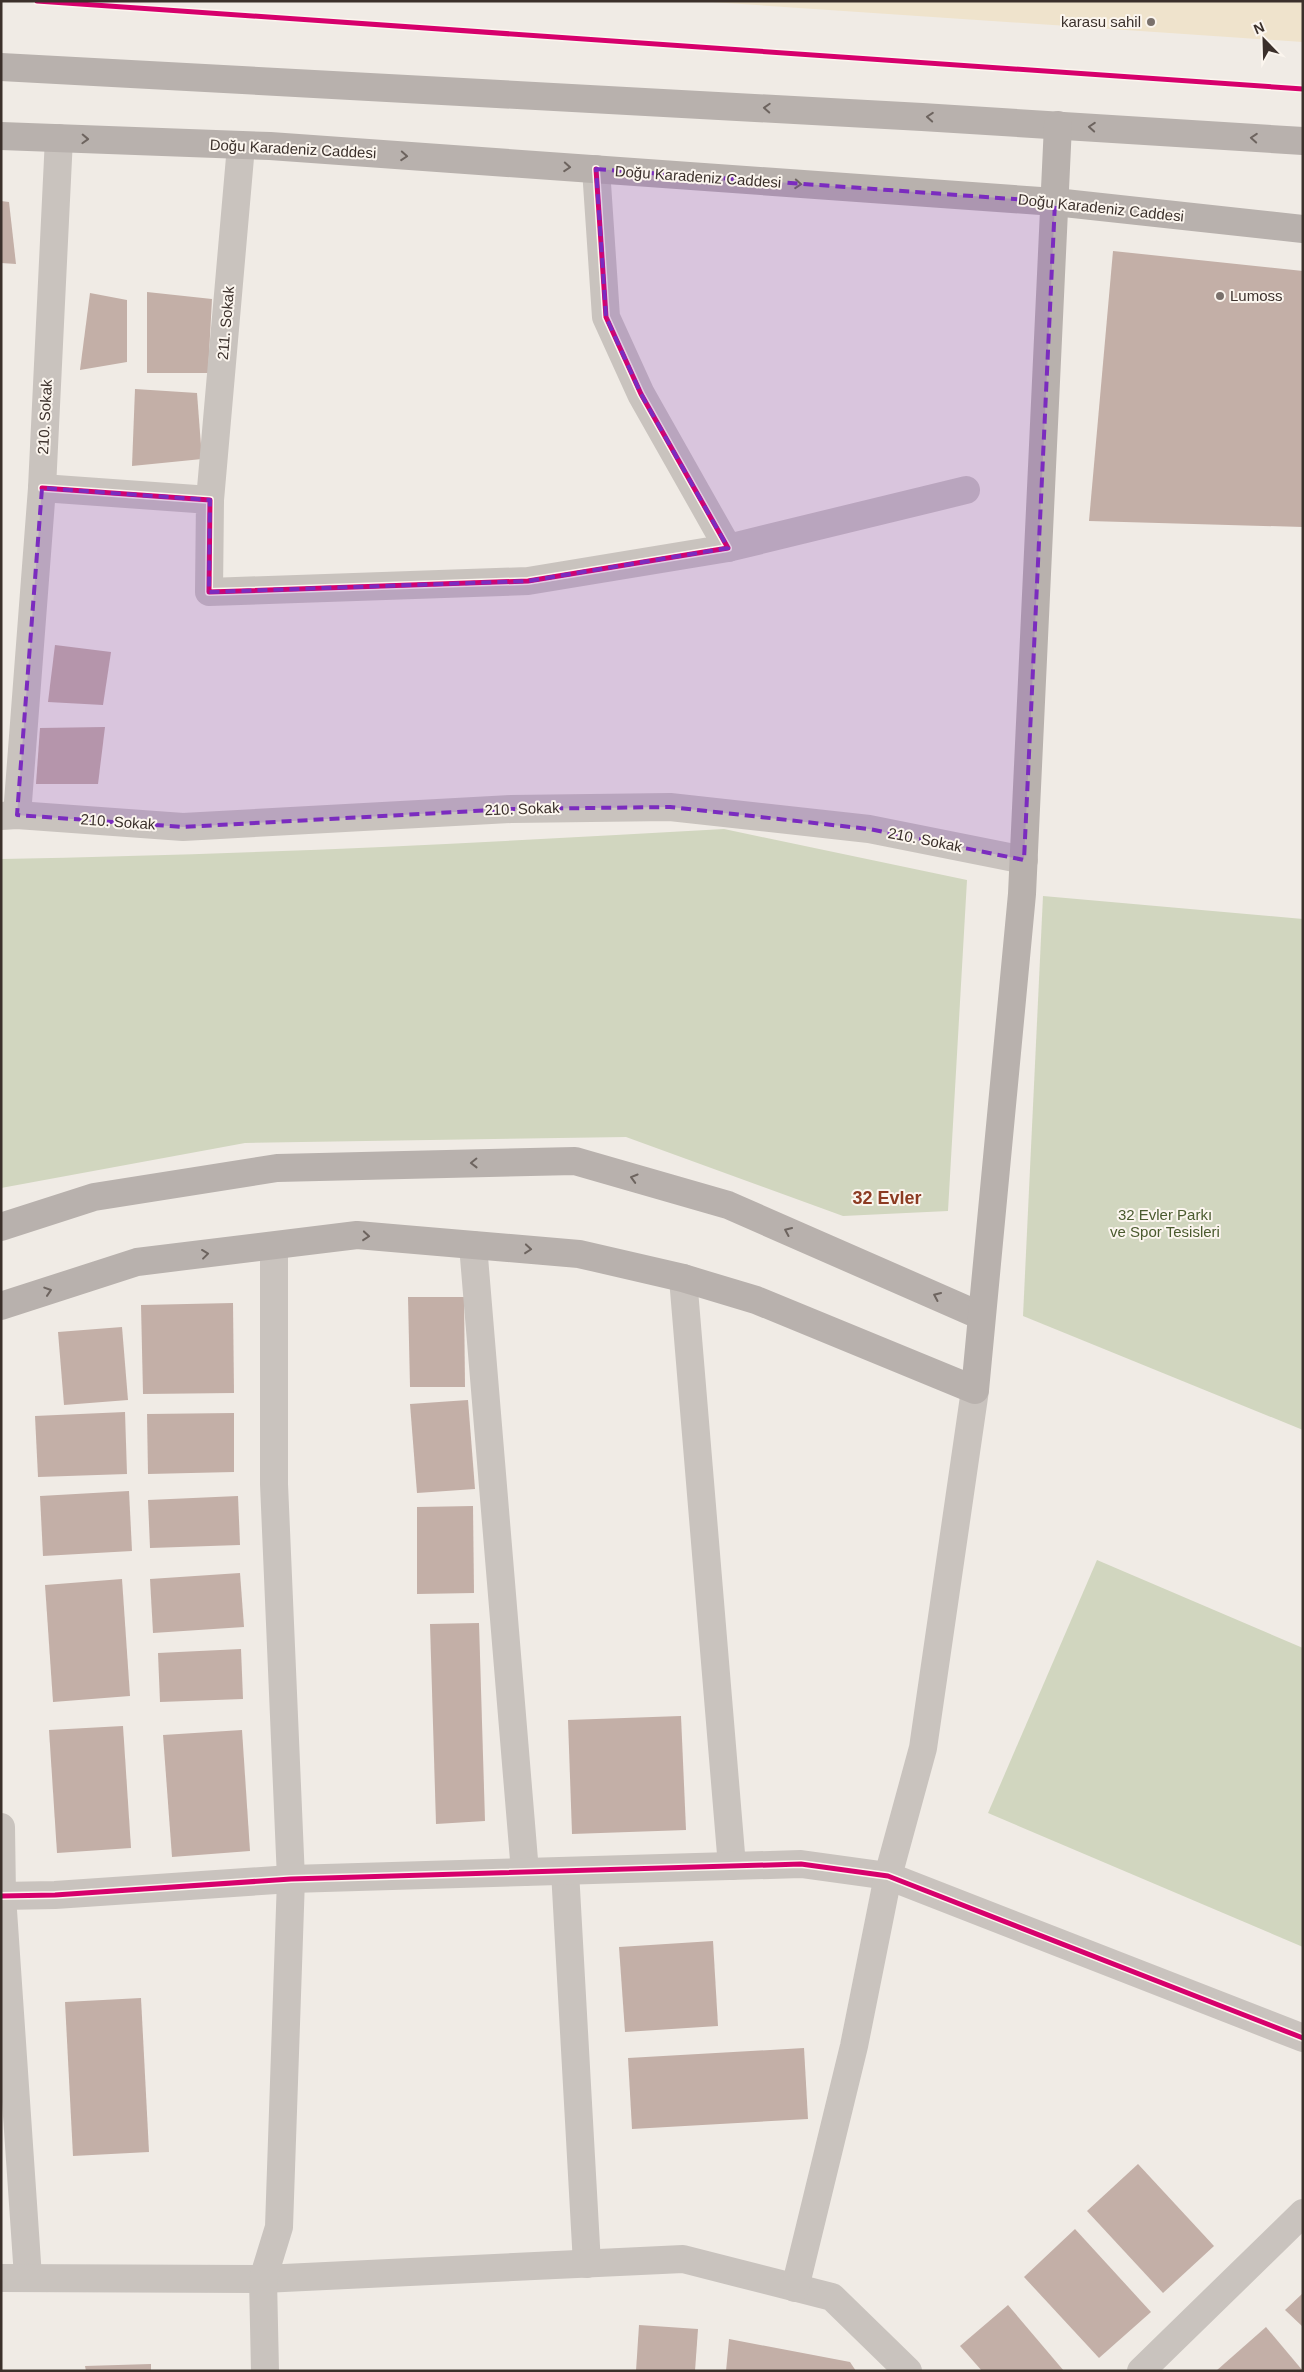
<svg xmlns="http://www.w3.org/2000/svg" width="1304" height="2372" viewBox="0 0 1304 2372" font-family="Helvetica,sans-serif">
<rect width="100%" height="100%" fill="#f0ebe5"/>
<g fill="#d1d6bf">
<path d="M724,829L967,880L948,1211L843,1216L626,1137L245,1143L1,1188V859C242,855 483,843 724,829Z"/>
<polygon points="1043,896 1303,919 1303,1430 1023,1316"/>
<polygon points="1097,1560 1303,1648 1303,1947 988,1813"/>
</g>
<polygon fill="#efe3cc" points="697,1 1303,1 1303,42"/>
<g fill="#c3afa7">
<polygon points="1,201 9,202 16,264 1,263"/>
<polygon points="1113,251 1303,271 1303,527 1089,521"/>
<polygon points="147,292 212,299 208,373 147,373"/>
<polygon points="90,293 127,300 127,362 80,370"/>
<polygon points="135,389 197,393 202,459 132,466"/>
<polygon points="55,645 111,652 103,705 48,702"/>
<polygon points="105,727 98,784 36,784 40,728"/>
<polygon points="408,1297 464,1297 465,1387 410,1387"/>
<polygon points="233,1303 234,1393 143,1394 141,1305"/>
<polygon points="122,1327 128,1400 64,1405 58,1332"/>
<polygon points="468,1400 475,1489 417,1493 410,1404"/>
<polygon points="125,1412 127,1474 38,1477 35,1416"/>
<polygon points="234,1413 234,1472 148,1474 147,1414"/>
<polygon points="129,1491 132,1551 43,1556 40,1496"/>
<polygon points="238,1496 240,1545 150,1548 148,1500"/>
<polygon points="473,1506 474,1593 417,1594 417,1507"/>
<polygon points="240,1573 244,1627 153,1633 150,1579"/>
<polygon points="122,1579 130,1696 53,1702 45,1585"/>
<polygon points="479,1623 485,1821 436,1824 430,1624"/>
<polygon points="241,1649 243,1699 160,1702 158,1653"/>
<polygon points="681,1716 686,1830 572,1834 568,1720"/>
<polygon points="123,1726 131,1848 57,1853 49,1730"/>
<polygon points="242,1730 250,1851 172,1857 163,1735"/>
<polygon points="713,1941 718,2026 625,2032 619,1947"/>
<polygon points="141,1998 149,2152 73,2156 65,2002"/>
<polygon points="804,2048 808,2119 632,2129 628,2058"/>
<polygon points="1138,2164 1214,2246 1163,2293 1087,2211"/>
<polygon points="1075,2229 1151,2312 1099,2358 1024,2277"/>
<polygon points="1303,2293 1303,2327 1285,2310"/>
<polygon points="1008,2305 1064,2371 982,2371 960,2346"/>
<polygon points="639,2325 698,2329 695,2371 636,2371"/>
<polygon points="1266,2327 1303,2371 1216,2371"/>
<polygon points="729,2339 850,2362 856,2371 726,2371"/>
<polygon points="151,2364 151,2371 86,2371 85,2366"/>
</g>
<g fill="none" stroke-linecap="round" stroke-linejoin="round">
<g stroke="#c9c3be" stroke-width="28">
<polyline points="42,488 210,500 209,592 528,581 728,548 641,394 606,317 596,169"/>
<polyline points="210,500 241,146"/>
<polyline points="728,548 966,490"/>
<polyline points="17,815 42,488 59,138"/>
<polyline points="1,816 17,815 183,827 511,809 670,807 869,829 1024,860"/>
<polyline points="473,1245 525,1872"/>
<polyline points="683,1278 732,1866"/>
<polyline points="1,1827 2,1896 28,2277"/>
<polyline points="565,1871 587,2264"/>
<polyline points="1,1896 55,1895 291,1879 801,1864 888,1876 1303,2038"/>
<polyline points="1,2278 263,2279 683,2259 832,2297 908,2371"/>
<polyline points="795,2288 854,2046 888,1876 923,1748 975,1390"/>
<polyline points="265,2371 263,2279 279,2227 291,1879 274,1484 274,1246"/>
<polyline points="1141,2371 1303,2213"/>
</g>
<g stroke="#b8b1ad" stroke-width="28">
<polyline points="1,67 922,117 1303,141"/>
<polyline points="1,136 270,146 1055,202 1303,229"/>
<polyline points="1,1227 94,1197 277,1168 575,1161 728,1205 981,1316"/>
<polyline points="1,1306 137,1262 357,1235 579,1254 683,1278 756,1300 975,1390 1022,894 1058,125"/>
</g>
<defs>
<g id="cycleway">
<polyline points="37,1 1303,89"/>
<polyline points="42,488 210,500 209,592 528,581 728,548 641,394 606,317 596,169"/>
<polyline points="1,1896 55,1895 291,1879 801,1864 888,1876 1303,2038"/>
</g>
</defs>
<use href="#cycleway" stroke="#fbf5ee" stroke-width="8"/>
<use href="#cycleway" stroke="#d6006c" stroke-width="5"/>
</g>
<defs><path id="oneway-chevron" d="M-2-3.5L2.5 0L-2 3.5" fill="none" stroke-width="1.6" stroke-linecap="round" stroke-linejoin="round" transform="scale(1.25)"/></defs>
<g stroke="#6d645f">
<use href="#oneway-chevron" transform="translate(767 108) rotate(-177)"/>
<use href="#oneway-chevron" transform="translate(930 117) rotate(-176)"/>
<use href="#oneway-chevron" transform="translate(1092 127) rotate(-176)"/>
<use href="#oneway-chevron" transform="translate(1254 138) rotate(-176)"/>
<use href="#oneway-chevron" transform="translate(85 139) rotate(2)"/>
<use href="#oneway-chevron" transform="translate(404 156) rotate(4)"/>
<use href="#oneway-chevron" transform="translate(567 167) rotate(4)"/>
<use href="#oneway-chevron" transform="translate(798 184) rotate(4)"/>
<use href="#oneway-chevron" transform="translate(474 1163) rotate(179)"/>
<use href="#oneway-chevron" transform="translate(634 1178) rotate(-164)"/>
<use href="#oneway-chevron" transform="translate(788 1231) rotate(-156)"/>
<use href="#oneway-chevron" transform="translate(366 1236) rotate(5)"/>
<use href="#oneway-chevron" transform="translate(528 1249) rotate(5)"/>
<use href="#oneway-chevron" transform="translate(205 1254) rotate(-7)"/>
<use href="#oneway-chevron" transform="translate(48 1291) rotate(-18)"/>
<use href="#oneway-chevron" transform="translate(937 1296) rotate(-156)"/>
</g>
<path fill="#7b2cbf" fill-opacity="0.2" stroke="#7b2cbf" stroke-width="4" stroke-dasharray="10 6" stroke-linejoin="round" d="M596,169L1055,202L1024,860L869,829L670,807L511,809L183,827L17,815L42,488L210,500L209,592L528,581L728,548L641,394L606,317Z"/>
<g fill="#7a716c" stroke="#fbf5ee" stroke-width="2">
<circle cx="1151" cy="22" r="5"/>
<circle cx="1220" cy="296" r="5"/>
</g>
<g text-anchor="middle" stroke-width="4" stroke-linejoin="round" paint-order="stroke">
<g font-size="15" fill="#3b302b" stroke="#fbf5ee" text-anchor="end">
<text x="1141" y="27">karasu sahil</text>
<text x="1230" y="301" text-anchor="start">Lumoss</text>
</g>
<g font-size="15" fill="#3b302b" stroke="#fbf5ee">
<text transform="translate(293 149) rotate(3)" y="5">Doğu Karadeniz Caddesi</text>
<text transform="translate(698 177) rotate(4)" y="5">Doğu Karadeniz Caddesi</text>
<text transform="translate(1101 208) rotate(6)" y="5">Doğu Karadeniz Caddesi</text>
<text transform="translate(226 323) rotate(-85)" y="5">211. Sokak</text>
<text transform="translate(45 417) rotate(-87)" y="5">210. Sokak</text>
<text transform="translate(522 809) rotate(-2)" y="5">210. Sokak</text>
<text transform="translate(118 822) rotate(4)" y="5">210. Sokak</text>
<text transform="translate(925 840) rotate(11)" y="5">210. Sokak</text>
</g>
<g font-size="15" fill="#4a5a2e" stroke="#fbf5ee">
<text x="1165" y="1220">32 Evler Parkı<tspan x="1165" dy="17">ve Spor Tesisleri</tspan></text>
</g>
<g font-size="18" font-weight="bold" fill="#8c3b22" stroke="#fbf5ee">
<text x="887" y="1204">32 Evler</text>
</g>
</g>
<rect width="1304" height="2372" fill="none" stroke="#3b302b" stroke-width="5"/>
<g transform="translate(1264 40) rotate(337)" stroke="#fbf5ee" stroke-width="4" paint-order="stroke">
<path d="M0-4L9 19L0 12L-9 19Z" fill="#3b302b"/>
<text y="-8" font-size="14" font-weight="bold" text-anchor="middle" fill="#3b302b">N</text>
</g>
</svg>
